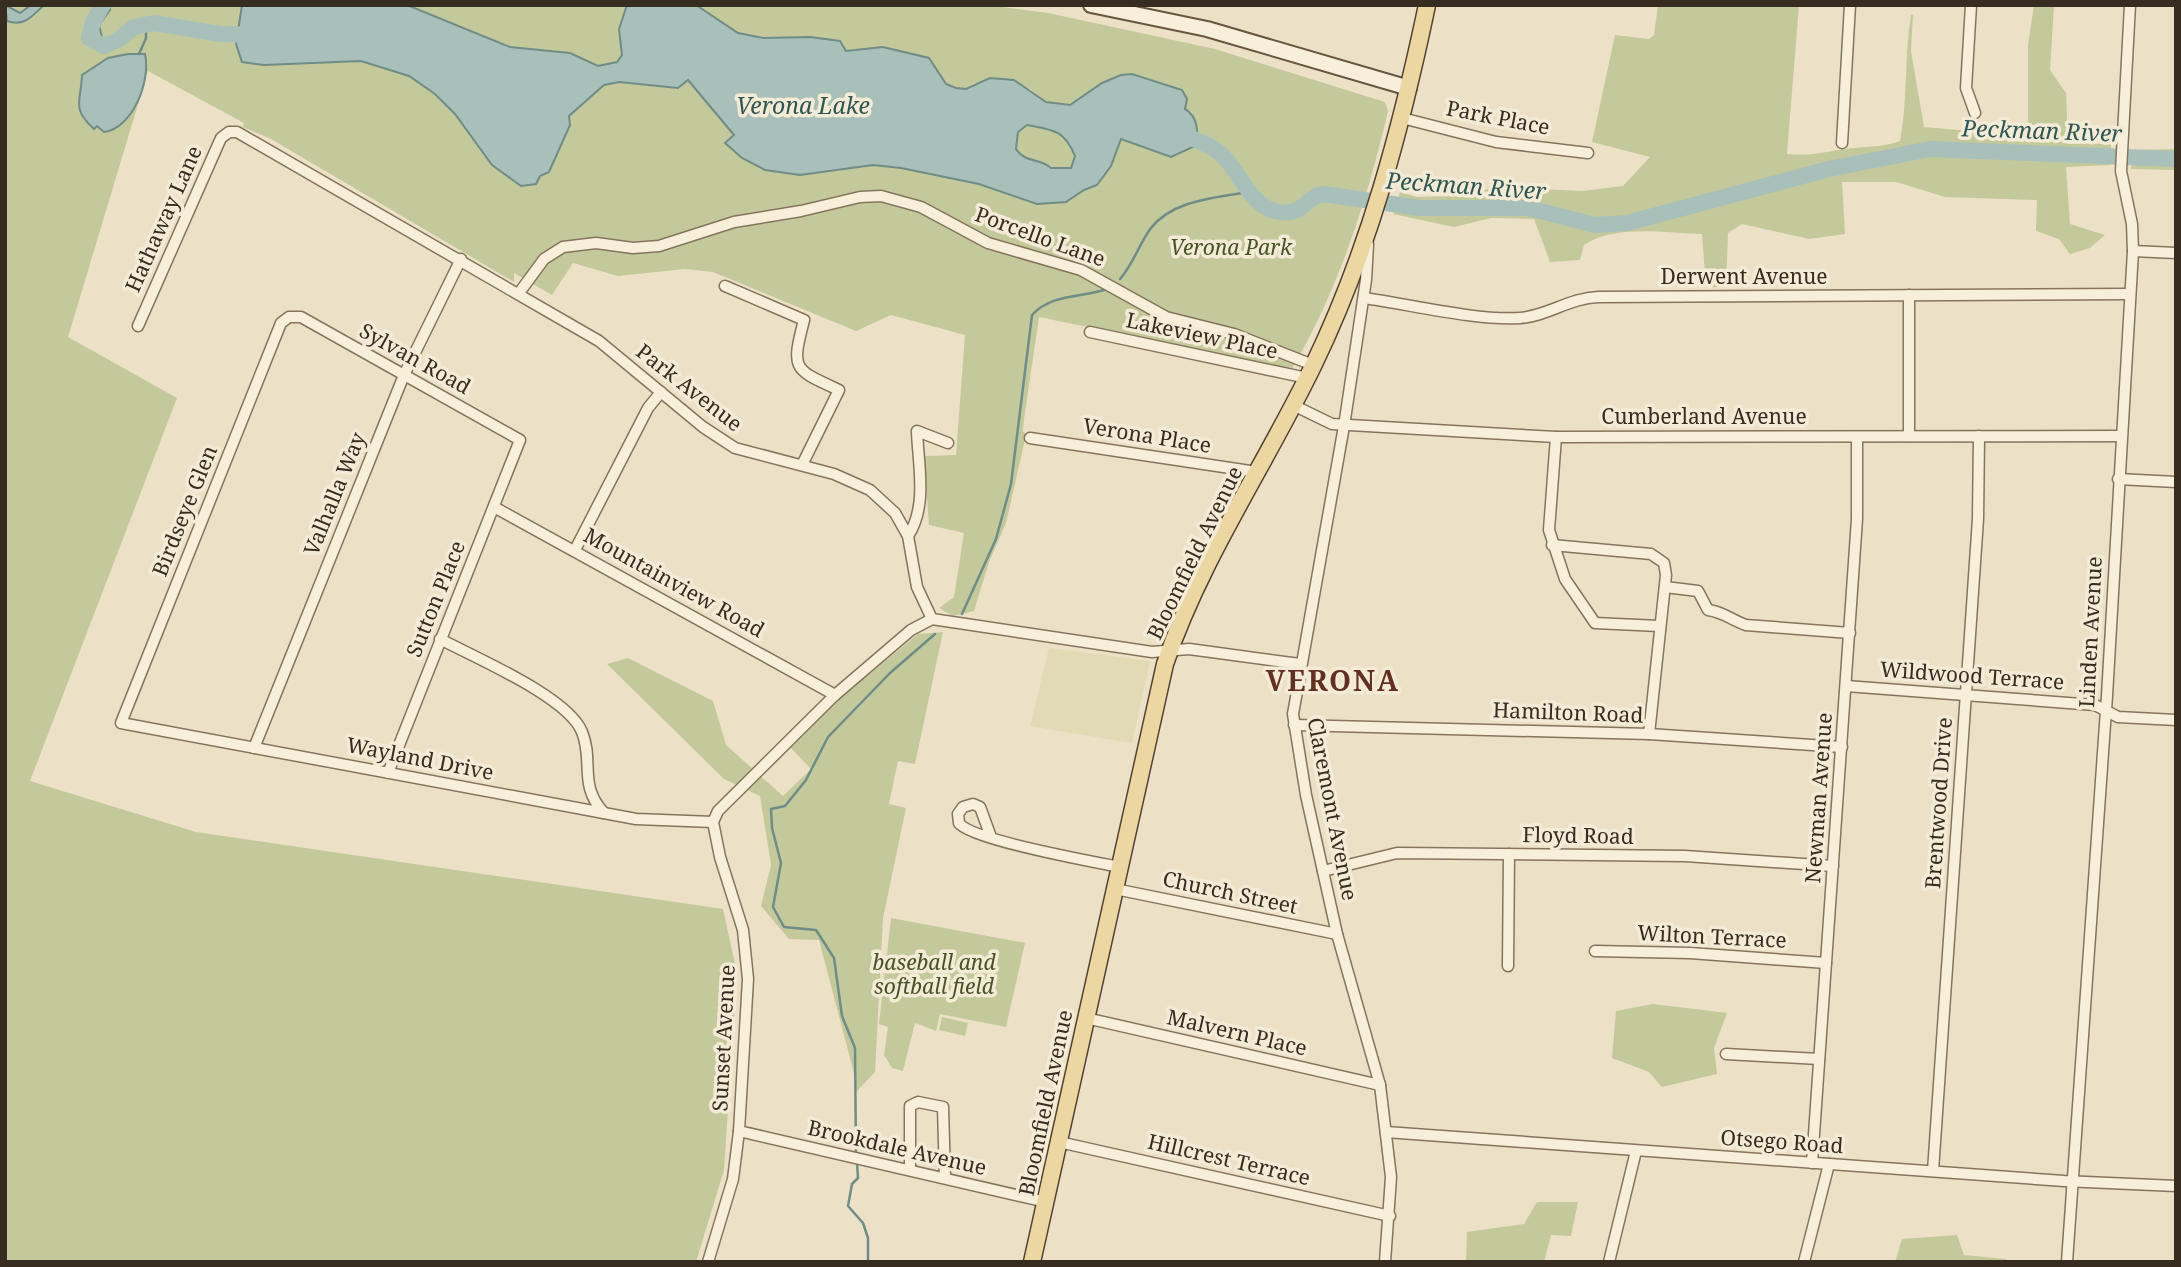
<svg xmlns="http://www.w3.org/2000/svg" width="2181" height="1267" viewBox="0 0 2181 1267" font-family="'Noto Serif',serif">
<rect width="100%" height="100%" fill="#ece1c7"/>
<polygon fill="#e1dab5" points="1049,648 1150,661 1132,743 1030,726"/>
<g fill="#c3c99b">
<path d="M5,5H242L236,44L264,65L361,61L409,76L435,94L455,114L540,176L569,116L604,85L619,82L640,85L688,80L734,135L726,143L800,175L873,165L901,168L979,184L1037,204L1066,202L1084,190L1097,185L1111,166L1121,139L1182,153C1193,140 1199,130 1192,112L1185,109L1186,96L1182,90L1132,74L1121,75L1102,83L1070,105L1046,102L1030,89L974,83L966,89L956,88L845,51L840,41C812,37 759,43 737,33C722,26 709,15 696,5H987L1048,13L1215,49L1385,102L1388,111C1367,201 1339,288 1292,369L1039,317L1024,419L1023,431L1026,435L1006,523L989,562L974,611L953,616L939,608L954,597L964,533L929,525L924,456L956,455L965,335L891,315L856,331L713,272L685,269L618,276L573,263L552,295L514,273V282L271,139L243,127L244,123L148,71L68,337L177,398L30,781L196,832L723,909L737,973L724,1170L696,1262H5Z"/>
<polygon points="407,5 627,5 619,29 622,55 617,62 598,66 570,53 510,47"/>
<path d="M1658,5H1799L1787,154C1811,157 1832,150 1855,148C1872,146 1884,147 1900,141C1908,99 1904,57 1911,15H1913L1911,51L1924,127L2028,136V45L2034,5H2054L2050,70L2066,93L2068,144H2111V165L2066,167L2070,224L2105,235L2090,248L2070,254L2059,239L2036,231L2037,200L1945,197L1896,182H1842L1845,234L1809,239L1742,224L1728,233L1726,287H1706L1702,234C1665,233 1615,224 1584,245L1580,260L1550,262L1534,219L1491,218L1454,227L1393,214L1400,192L1417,197L1462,196L1496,187L1582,191L1623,186L1650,157L1592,142L1615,35L1649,39L1654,35Z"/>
<path d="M1027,125C1054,130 1063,129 1075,156L1071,168C1053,168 1026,164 1016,149L1018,132Z"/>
<polygon points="2176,149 2176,170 2131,169 2132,150"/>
<polygon points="943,632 915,764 898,761 889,804 906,808 883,918 875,1072 856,1092 855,1077 819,940 789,939 761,906 771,865 760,796 724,779 607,664 628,658 713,701 726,745 783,796 811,769 791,748 842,697 918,634"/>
<polygon points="891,918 1025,943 1006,1027 940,1014 936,1031 915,1023 903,1071 892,1068 884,1055 888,1027 879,1024"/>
<polygon points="1653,1004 1727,1013 1714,1048 1717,1074 1662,1087 1649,1072 1612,1058 1616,1011"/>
<polygon points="942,1017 968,1023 965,1036 939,1030"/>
<polygon points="1537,1202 1578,1202 1571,1236 1551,1235 1544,1262 1466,1262 1467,1232 1524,1224"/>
<polygon points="1957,1235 1964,1255 2006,1259 2007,1262 1895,1262 1902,1239"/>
</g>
<g fill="#a8c0b9" stroke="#6f8d86" stroke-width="2" fill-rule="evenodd">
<path d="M5,5L20,13L31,5H44C32,16 25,27 7,21Z"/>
<polygon points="98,5 109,5 110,10 99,25 105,49 90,46 84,31 89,20 99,13"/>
<path d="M242,5H407L510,47L570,53L598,66L617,62L622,55L619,29L627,5H696L738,33L763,38L810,37L840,41L846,51L883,47L929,58L946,84L956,88L966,89L990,78L1014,80L1046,102L1070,105L1102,83L1121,75L1132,74L1182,90L1187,99L1185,109C1198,116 1199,134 1195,146L1171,157L1121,139L1111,166L1097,185L1084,190L1066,202L1037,204L979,184L901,168L873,165L800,175L765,170L742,158L725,143L734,135L688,80L678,88L619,82L604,85L569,116L570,125L549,172L540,176L536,184L521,186L492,165L455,114L435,94L409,76L361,61L264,65L242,62L236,44ZM1027,125C1054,130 1064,130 1075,156L1071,168H1051C1039,157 1026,164 1016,149L1018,132Z"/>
<path d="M128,54H145C151,81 133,128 104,132L97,126L94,129C71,108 81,102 82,75L108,58Z"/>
</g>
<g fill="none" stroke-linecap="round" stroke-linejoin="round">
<g stroke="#6f8d86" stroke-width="2.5">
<polyline points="139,54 146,38 146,25"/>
<path d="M1120,279C1134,263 1139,244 1151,228C1173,200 1215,198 1247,192"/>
<path d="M962,614L996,539L1011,484L1032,315C1052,293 1082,298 1107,289"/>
<polyline points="856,1156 855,1048 842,1016 834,958 816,930 784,927 773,907 781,863 772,828 771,809 785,806 806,780 828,737 890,673 935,634"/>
<polyline points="857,1163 858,1178 852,1184 848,1206 863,1223 868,1238 868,1262"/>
</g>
<g stroke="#a8c0b9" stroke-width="16">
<polyline points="103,5 93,22 89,38 104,46 118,40 134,27 154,23 220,34 259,35"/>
<path d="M1178,133C1192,139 1211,144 1222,155C1243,175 1253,217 1291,212C1305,210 1309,195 1324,194L1420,208H1528L1595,225L1627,223L1829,169L1930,149L2176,159"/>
</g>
<defs>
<g id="street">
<polyline points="1971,5 1966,88 1975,113"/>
<polyline points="1402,118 1496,142 1588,153"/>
<polyline points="1842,143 1850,5"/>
<polyline points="1368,244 1366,280 1344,426 1293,714 1306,795 1337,934 1380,1085 1391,1177 1385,1262"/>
<polyline points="2133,251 2176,253"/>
<path d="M725,286L804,320C791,370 793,369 839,390L802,465"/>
<polyline points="519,293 544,259 563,247 596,243 633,248 659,246 734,222 801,211 860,197 881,196 921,207 988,243 1081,270 1166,317 1234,334 1313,365"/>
<polyline points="1909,295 1909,436"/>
<path d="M1364,298C1408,304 1477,321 1520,318C1548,316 1569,298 1598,297L2130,294"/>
<polyline points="138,326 221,138 229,132 237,132 599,341 703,427 735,448 834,474 870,490 895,513 908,536 917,587 932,619 1152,652 1189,649 1300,664"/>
<polyline points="1090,332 1307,378"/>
<polyline points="1293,405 1332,424 1556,437 2121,436"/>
<polyline points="1556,437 1549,530 1565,579 1595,623 1659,626"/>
<polyline points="1030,438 1257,472"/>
<polyline points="2118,479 2176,482"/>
<polyline points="494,507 835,695"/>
<path d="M908,536C928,506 918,464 917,431L948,443"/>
<polyline points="1552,545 1651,554 1664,563 1666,575 1649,734"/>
<polyline points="575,550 648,408 661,392"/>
<path d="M1665,587L1698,591L1708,610C1724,612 1731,620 1746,625L1850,633"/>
<path d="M440,639C476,658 568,697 582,732C594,762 578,785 604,813"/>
<polyline points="1846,686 2095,705 2118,717 2176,720"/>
<polyline points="1294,725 1649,734 1842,747"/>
<polyline points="254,748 404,375 461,259"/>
<polyline points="388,773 520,440 301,317 289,317 281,323 121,723 636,819 713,822"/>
<path d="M991,837L980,807L973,804L963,807L958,814L959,823C969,839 1094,862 1120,867"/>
<polyline points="1323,871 1397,853 1685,856 1833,866"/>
<polyline points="1115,889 1337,934"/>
<polyline points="1595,951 1690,953 1826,963"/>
<polyline points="1508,966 1509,854"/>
<polyline points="1086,1018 1380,1085"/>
<polyline points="1726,1054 1819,1059"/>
<polyline points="739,1131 1046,1202"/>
<polyline points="1386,1132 2064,1181 2176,1186"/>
<polyline points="1059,1142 1390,1216"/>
<polyline points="1812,1163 1857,519 1857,437"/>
<polyline points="910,1170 910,1106 918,1102 943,1107 945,1178"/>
<polyline points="1933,1171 1978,519 1979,436"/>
<polyline points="708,1262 733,1179 739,1131 748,979 743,930 720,857 713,822 718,811 835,695 911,630 932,619"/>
<polyline points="1609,1262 1636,1151"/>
<polyline points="1804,1262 1829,1164"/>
<polyline points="2067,1262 2107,696 2133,251 2132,224 2121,171 2130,5"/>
</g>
<polyline id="secondary" points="1091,5 1207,29 1409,88"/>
<path id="primary" d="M1032,1262L1165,664C1201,558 1266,464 1314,364C1369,250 1401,129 1427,5"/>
</defs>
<use href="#street" stroke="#86745d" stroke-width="13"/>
<use href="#secondary" stroke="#685540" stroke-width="18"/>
<use href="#primary" stroke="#544231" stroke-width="19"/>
<use href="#street" stroke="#f7efd9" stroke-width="10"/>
<use href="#secondary" stroke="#f7efd9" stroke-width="14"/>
<use href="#primary" stroke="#ecd6a1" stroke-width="16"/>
</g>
<g text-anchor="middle" stroke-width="7" stroke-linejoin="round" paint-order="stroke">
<g font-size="21" fill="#372c20" stroke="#f3ebd6">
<text transform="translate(1498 118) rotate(11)" y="7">Park Place</text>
<text transform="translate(164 219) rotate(-66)" y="7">Hathaway Lane</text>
<text transform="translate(1040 237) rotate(20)" y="7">Porcello Lane</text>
<text x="1744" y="284">Derwent Avenue</text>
<text transform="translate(1202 336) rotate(12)" y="7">Lakeview Place</text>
<text transform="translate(415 359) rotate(29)" y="7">Sylvan Road</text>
<text transform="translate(689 388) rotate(38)" y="7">Park Avenue</text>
<text x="1704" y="424">Cumberland Avenue</text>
<text transform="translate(1147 436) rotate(9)" y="7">Verona Place</text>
<text transform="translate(335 494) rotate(-68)" y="7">Valhalla Way</text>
<text transform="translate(185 511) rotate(-68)" y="7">Birdseye Glen</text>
<text transform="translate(1195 553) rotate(-64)" y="7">Bloomfield Avenue</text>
<text transform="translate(674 583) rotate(29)" y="7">Mountainview Road</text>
<text transform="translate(436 599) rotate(-68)" y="7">Sutton Place</text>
<text transform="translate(2091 632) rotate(-87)" y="7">Linden Avenue</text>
<text transform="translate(1972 676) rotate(4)" y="7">Wildwood Terrace</text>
<text transform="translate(1568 713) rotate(2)" y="7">Hamilton Road</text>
<text transform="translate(420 759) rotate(11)" y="7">Wayland Drive</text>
<text transform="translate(1819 798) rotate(-86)" y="7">Newman Avenue</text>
<text transform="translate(1939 803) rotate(-86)" y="7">Brentwood Drive</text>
<text transform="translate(1332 809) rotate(79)" y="7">Claremont Avenue</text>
<text transform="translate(1578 836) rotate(1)" y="7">Floyd Road</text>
<text transform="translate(1230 893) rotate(12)" y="7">Church Street</text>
<text transform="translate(1712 937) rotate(3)" y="7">Wilton Terrace</text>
<text transform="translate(1237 1033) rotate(13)" y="7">Malvern Place</text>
<text transform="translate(724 1038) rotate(-87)" y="7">Sunset Avenue</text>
<text transform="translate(1046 1103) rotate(-78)" y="7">Bloomfield Avenue</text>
<text transform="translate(1782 1142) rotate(4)" y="7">Otsego Road</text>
<text transform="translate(897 1148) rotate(13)" y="7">Brookdale Avenue</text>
<text transform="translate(1229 1160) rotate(13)" y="7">Hillcrest Terrace</text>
</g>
<g font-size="21" font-style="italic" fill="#475228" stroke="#f3ebd6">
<text x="1231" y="255">Verona Park</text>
<text x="934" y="970">baseball and<tspan x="934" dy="24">softball field</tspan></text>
</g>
<g font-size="23" font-style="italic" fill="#305654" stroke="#f3ebd6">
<text x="803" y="114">Verona Lake</text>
<text transform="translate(2042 131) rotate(2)" y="8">Peckman River</text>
<text transform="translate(1466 186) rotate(4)" y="8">Peckman River</text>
</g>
<g font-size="28" font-weight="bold" letter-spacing="2" fill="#613022" stroke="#f3ebd6">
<text x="1333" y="691">VERONA</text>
</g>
</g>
<rect width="2181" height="1267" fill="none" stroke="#372c20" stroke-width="14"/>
</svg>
